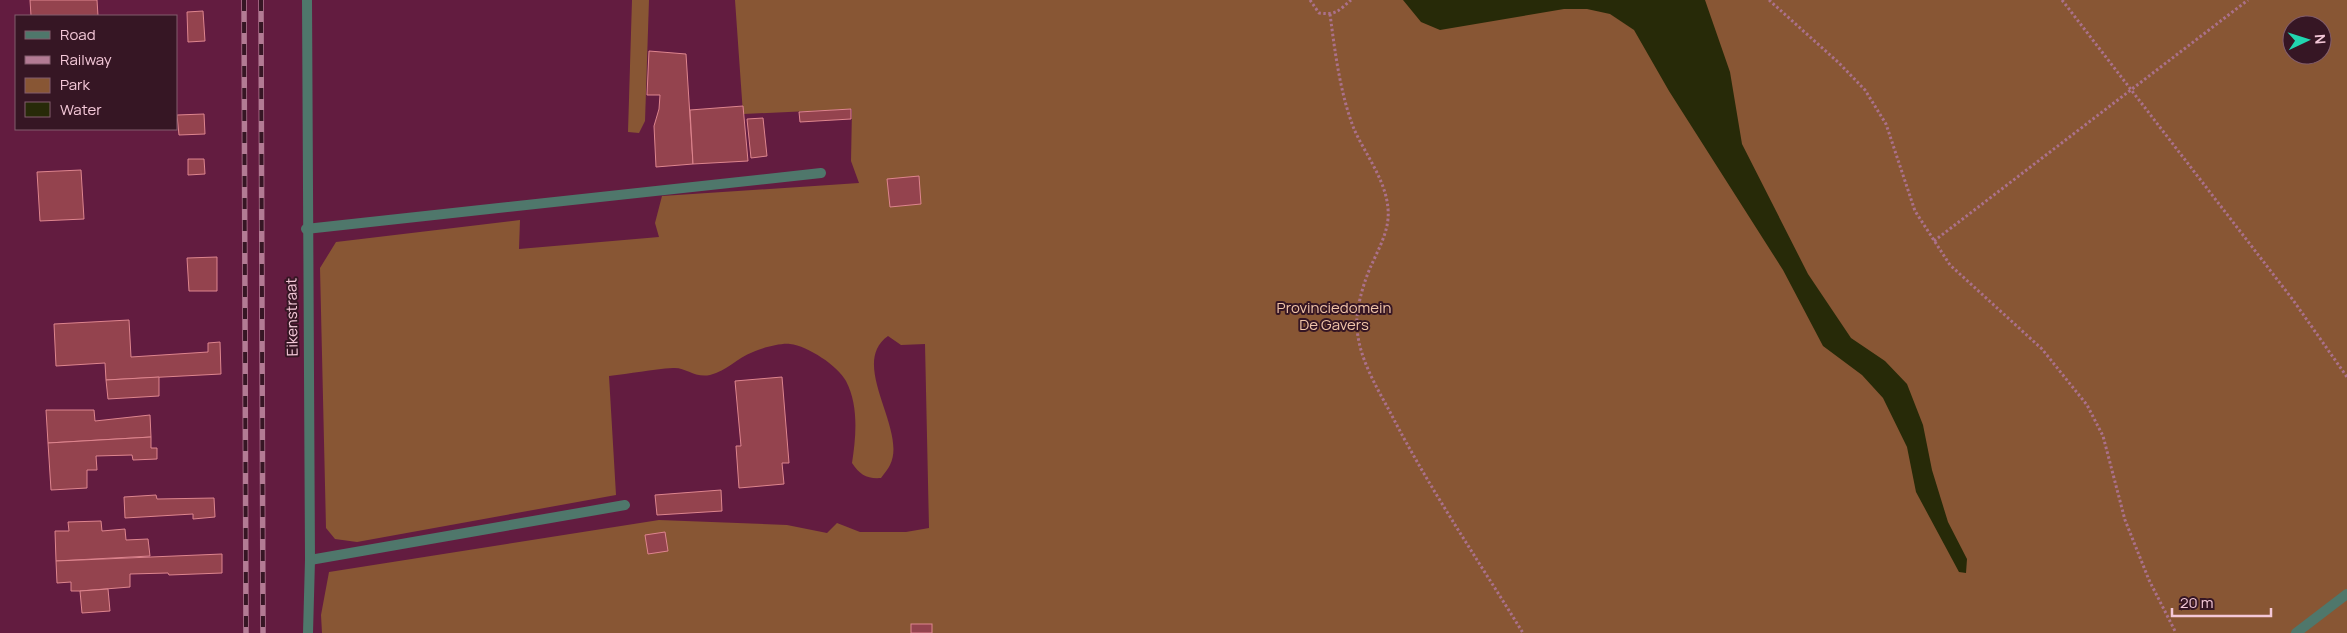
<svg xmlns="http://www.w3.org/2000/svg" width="2347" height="633" viewBox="0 0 2347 633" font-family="Manrope,sans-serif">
<rect width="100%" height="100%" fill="#631c40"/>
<g fill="#885634" fill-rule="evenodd">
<polygon points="632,0 649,0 645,121 639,133 628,132"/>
<path d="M735,0H2347V633H322L321,615L329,572L659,520L787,525L827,533L837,523L860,532H906L929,528L925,344L901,345L888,336C848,364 908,430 890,465C888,469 884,474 881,478C867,479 860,475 852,463C856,437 859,406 846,381C838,366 808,346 790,344C780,343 762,348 753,352C737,358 727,371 710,375C694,378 686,367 673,368C652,369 630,374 609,376L616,495L357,542L335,539L326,528L320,268L336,242L520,220L519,249L659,237L655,223L662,196L859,183L851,161L852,109L743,114ZM2292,25H2322V55H2292Z"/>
</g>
<polygon fill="#272a08" points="1403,0 1705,0 1730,72 1742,144 1808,274 1851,338 1885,361 1907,384 1923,425 1932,470 1948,522 1967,559 1966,573 1959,572 1916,492 1907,447 1883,398 1862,375 1823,346 1783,270 1669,91 1634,30 1610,14 1587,9 1564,9 1440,30 1421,22"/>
<g fill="#94434e" stroke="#de858e">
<polygon points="30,0 97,0 98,16 31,16"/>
<polygon points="203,11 205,41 188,42 187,12"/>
<polygon points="649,51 686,54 693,164 656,167 654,126 659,109 660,95 647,95"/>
<polygon points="743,106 748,161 693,164 690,110"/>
<polygon points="851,109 851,119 800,122 799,112"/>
<polygon points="204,114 205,134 179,135 177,115"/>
<polygon points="763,118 767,156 751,158 747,119"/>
<polygon points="188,159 204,159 205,174 188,175"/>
<polygon points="81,170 84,219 40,221 37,172"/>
<polygon points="919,176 921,204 890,207 887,179"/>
<polygon points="217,257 217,291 189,291 187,258"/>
<polygon points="129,320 131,357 208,352 208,343 220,342 221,374 106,380 105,363 56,366 54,324"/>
<polygon points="159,377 159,396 108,399 106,380"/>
<polygon points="782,377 789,463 782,463 784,484 739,488 736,446 741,446 735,381"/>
<polygon points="46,410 94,410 95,421 150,415 151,437 48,443"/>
<polygon points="151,437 151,448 157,448 157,459 133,460 132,455 96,456 97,470 87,470 87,488 51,490 48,443"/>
<polygon points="721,490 722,511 657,515 655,495"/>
<polygon points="156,495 157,499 214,498 215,517 193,519 193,514 125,518 124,497"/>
<polygon points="101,521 102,531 125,529 126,540 148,539 150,556 56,561 55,531 69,531 68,522"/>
<polygon points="665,532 668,551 648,554 645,535"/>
<polygon points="222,554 222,573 169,575 168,573 130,574 130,587 80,591 71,591 71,582 57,583 56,561"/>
<polygon points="108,589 110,611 82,613 80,591"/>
<rect x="911" y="624" width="21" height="9"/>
</g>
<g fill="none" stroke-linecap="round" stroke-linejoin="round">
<g stroke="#ab718b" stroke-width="3" stroke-dasharray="2.5 2.5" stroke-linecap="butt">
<path d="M1310,0L1319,13C1337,15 1338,11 1351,0"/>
<polyline points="1769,0 1839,63 1865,90 1886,124 1915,211 1950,265 2042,349 2087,405 2103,436 2125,520 2149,580 2176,633"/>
<polyline points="2062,0 2293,300 2347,377"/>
<path d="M1330,14C1335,52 1340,93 1354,129C1365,154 1386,180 1388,209C1390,229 1379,248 1371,266C1364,281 1355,311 1357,328C1359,358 1376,386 1390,412C1429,488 1478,560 1523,633"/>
<polyline points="1934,241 2248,0"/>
</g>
<g stroke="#4f776b" stroke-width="10">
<polyline points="306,229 821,173"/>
<polyline points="310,560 625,505"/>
</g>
<g stroke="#4f776b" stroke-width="10">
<polyline points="307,0 310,560 308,633"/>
<polyline points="2296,633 2347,594"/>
</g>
<defs>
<g id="rail">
<polyline points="244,0 246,633"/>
<polyline points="261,0 263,633"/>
</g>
</defs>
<use href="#rail" stroke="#b37b94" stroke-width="5.5"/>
<use href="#rail" stroke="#361624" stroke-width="4" stroke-dasharray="11" stroke-linecap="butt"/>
</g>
<g text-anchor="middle" stroke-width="4" stroke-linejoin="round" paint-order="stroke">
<g font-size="15" fill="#f1c5a9" stroke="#361624">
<text x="1334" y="313">Provinciedomein<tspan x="1334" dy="17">De Gavers</tspan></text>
</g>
<g font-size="15" fill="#f4c8d8" stroke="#361624">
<text transform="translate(292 317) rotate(-91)" y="5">Eikenstraat</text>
</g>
</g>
<rect x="15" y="15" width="162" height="115" fill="#361624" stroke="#825d6c"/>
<rect x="25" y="31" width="25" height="8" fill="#4f776b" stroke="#825d6c"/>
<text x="60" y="40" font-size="15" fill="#f4c8d8">Road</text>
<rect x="25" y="56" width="25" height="8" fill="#b37b94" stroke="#825d6c"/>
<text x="60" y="65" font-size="15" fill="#f4c8d8">Railway</text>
<rect x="25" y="78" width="25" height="15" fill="#885634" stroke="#825d6c"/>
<text x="60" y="90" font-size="15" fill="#f4c8d8">Park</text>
<rect x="25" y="102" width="25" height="15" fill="#272a08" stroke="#825d6c"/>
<text x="60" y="115" font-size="15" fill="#f4c8d8">Water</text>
<g transform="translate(2307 40) rotate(86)"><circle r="24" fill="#361624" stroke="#825d6c"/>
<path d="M0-4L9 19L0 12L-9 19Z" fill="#21d5b0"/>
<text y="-8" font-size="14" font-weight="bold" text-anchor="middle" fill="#f4c8d8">N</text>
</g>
<path d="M2172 608v8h99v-8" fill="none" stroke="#f4c8d8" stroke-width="2.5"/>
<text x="2180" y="608" font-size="15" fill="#f4c8d8" stroke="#361624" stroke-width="4" paint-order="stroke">20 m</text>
</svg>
